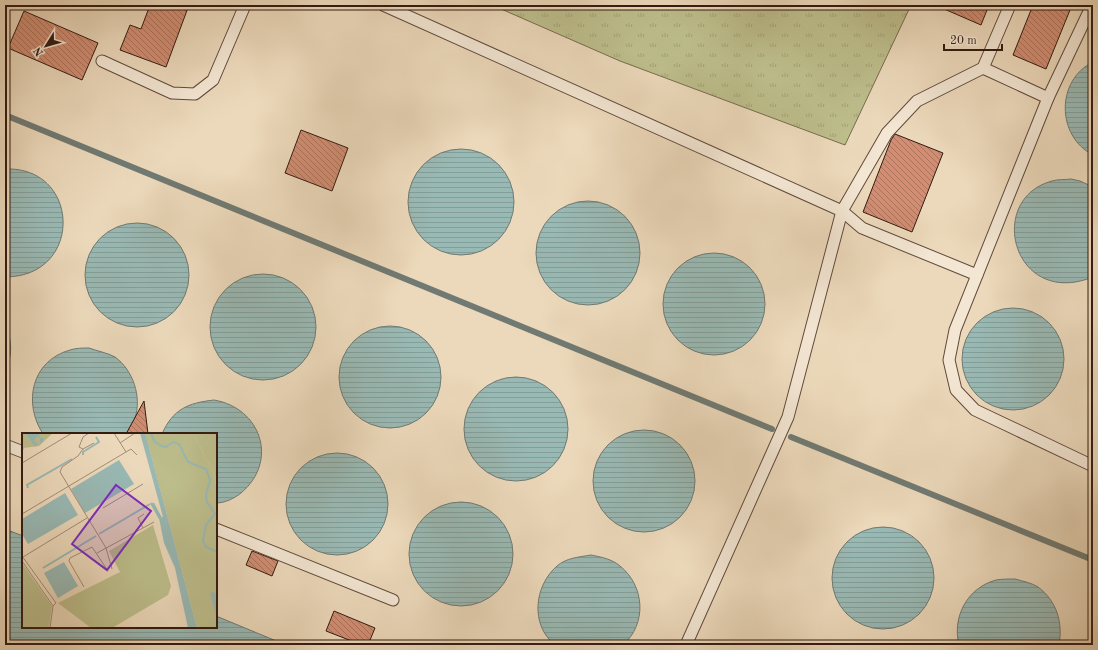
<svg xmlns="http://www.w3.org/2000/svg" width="1098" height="650" viewBox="0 0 1098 650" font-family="'Old Standard TT',serif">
<defs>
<pattern id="grass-tufts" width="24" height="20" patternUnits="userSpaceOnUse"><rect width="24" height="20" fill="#bdbe8c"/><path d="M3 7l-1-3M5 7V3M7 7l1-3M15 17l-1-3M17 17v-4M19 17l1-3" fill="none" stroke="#a3a378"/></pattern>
<pattern id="water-rules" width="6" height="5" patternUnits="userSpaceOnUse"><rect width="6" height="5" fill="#99b9b4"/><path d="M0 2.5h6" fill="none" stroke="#849e9a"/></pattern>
<pattern id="building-back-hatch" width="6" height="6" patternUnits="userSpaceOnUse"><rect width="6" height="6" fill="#d28d72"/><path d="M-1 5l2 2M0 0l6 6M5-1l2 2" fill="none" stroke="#ab725c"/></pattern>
</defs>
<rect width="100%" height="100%" fill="#ecd9bb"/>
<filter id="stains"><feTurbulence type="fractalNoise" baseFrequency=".005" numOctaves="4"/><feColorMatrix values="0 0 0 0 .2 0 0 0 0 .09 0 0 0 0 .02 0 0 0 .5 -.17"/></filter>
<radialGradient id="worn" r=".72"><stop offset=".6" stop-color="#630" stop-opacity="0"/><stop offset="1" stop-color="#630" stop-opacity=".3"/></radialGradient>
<polygon fill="url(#grass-tufts)" stroke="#786c4e" points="492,5 911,5 845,145 620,61"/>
<g fill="url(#water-rules)" stroke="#707a73">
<path d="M1093,62V155C1056,136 1056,80 1093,62Z"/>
<circle cx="461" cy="202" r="53"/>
<path d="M5,169C81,166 84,277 5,277Z"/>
<path d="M1071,179L1080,181L1093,187V277C1013,309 985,199 1052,181C1058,179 1065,180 1071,179Z"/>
<circle cx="588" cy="253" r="52"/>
<circle cx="137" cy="275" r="52"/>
<circle cx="714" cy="304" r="51"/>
<circle cx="263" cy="327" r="53"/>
<circle cx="1013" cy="359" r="51"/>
<path d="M5,326C13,340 12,358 5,372Z"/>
<circle cx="390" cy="377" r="51"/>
<path d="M89,348C97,351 108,353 115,357C133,370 142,397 135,418C133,423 129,429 126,434H43C23,403 31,361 70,350C76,348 83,348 89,348Z"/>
<circle cx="516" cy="429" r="52"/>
<path d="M214,400C261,408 279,461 241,493C235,498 225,503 216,503V434H162C173,409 188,403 214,400Z"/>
<circle cx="644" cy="481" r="51"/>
<circle cx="337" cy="504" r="51"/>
<circle cx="461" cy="554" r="52"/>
<circle cx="883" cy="578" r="51"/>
<polygon points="5,529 23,536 23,627 216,627 216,616 286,645 5,645"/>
<path d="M591,555C601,557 612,559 620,566C645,586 647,624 623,645H555C530,625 534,586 557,566C566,558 579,557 591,555Z"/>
<path d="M1015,579C1022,581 1032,583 1038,587C1057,601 1063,623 1059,645H959C952,617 967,588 996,580C1002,579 1009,579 1015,579Z"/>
</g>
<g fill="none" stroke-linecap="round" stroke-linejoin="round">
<g stroke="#707a73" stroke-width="6">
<polyline points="5,115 772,429"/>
<polyline points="791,437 1093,560"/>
</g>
</g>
<g fill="url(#building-back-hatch)" stroke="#331b11">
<polygon points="150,5 189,5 166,67 120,50 130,25 141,29"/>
<polygon points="935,5 989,5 981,25"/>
<polygon points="1033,5 1072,5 1046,69 1013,55"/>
<polygon points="24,11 98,43 82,80 8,48"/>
<polygon points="301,130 348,148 332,191 285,173"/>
<polygon points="895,134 943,153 912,232 863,212 891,140"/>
<polygon points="144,401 148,434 126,434"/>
<polygon points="252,551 278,561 272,576 246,565"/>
<polygon points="334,611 375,628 368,645 362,645 326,631"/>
</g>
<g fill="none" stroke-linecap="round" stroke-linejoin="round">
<defs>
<g id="service">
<polyline points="383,5 842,211 862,228 977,275"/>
<polyline points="1092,5 1048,98 955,330 949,360 956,390 975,410 1093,466"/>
<polyline points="102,61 172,93 195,94 213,80 245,5"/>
<polyline points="983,68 1048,98"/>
<polyline points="5,445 23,452"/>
<polyline points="216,529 393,600"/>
<polyline points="686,645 788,417 842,211 887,133 917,101 983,68 1010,5"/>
</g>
</defs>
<use href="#service" stroke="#614a3c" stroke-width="13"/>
<use href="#service" stroke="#f3e6d3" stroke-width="11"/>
</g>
<g transform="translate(22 433)">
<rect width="195" height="195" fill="#ecd9bb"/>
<path d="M123,0H171L191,39L195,55V195H175ZM131,92L149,153L146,162L90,195H69L36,170L98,139L87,118Z" fill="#bdbe8c"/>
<path d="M171,0H195V55L191,39ZM0,130L30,173L27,195H0Z" fill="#bdbe8c"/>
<path d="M0,0H3L12,13V6L15,4L18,6V10L23,6L15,3L18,0H31L17,13L2,15L0,21ZM147,0H158L157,4L168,24L185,34L190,42L189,51L195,71V90L192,101L195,106V121L190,120L181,112L179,98L182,92L169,82L167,77L177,80L184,86L193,85L194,81L182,68L183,40L179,33L165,30L147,20L141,13ZM192,152L195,157V195H192L184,159L185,153Z" fill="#bdbe8c"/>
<path d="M3,0H18L16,3L23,6L18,11V6L15,4L12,7L16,12L12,13ZM118,0H123L125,7L175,195H166L153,135L142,110L137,85L141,84ZM97,27L112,51L63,80L49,56ZM43,60L56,82L6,111L0,101V86ZM42,129L56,153L36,165L22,140ZM192,159L195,163V186L188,160Z" fill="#99b9b4"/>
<path fill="none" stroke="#99b9b4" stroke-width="2" d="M129,0L132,8L140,13L144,14L151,9L157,11L166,29L184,36L188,47L184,62L185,69L193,81L184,92L181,108L184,114L195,119M61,22V19L77,9L74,4M6,55L5,52L50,26M129,70L138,86M131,70L139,85M77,101L128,71M21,135L74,103"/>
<path fill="none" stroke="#a28d77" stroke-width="1" d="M67,0L61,4L57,14L61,16L72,10M92,0L104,19M98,10L113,0M61,16L56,23L40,34L38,39L84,115L90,136M0,30L50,0M81,75L121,51M0,81L109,16L115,22M121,95L116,85L122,81M75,120L132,89M0,123L34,170L31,173M1,124L65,85M0,128L31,173L28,195M62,154L47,128L48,125L70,114L86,138"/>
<path fill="#7b2cbf" fill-opacity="0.15" stroke="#7b2cbf" stroke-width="2" d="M94,52L129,78L85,137L50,111Z"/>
<rect width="195" height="195" fill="none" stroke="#331b11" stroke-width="2"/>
</g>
<rect width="1098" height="650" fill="none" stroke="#ecd9bb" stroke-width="20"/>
<rect x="6" y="6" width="1086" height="638" fill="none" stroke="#331b11" stroke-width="2"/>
<rect x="10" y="10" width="1078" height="630" fill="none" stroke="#331b11"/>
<g transform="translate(46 46) rotate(233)" stroke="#f3e6d3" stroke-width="3" paint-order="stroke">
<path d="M0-3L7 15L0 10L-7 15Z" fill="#331b11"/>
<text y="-6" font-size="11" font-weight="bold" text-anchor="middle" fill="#331b11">N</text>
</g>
<path d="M944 44v6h58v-6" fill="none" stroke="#331b11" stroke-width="2"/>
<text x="950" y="44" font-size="12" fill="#331b11" stroke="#f3e6d3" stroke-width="3" paint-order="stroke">20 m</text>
<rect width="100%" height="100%" filter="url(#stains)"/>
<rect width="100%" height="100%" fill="url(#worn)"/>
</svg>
